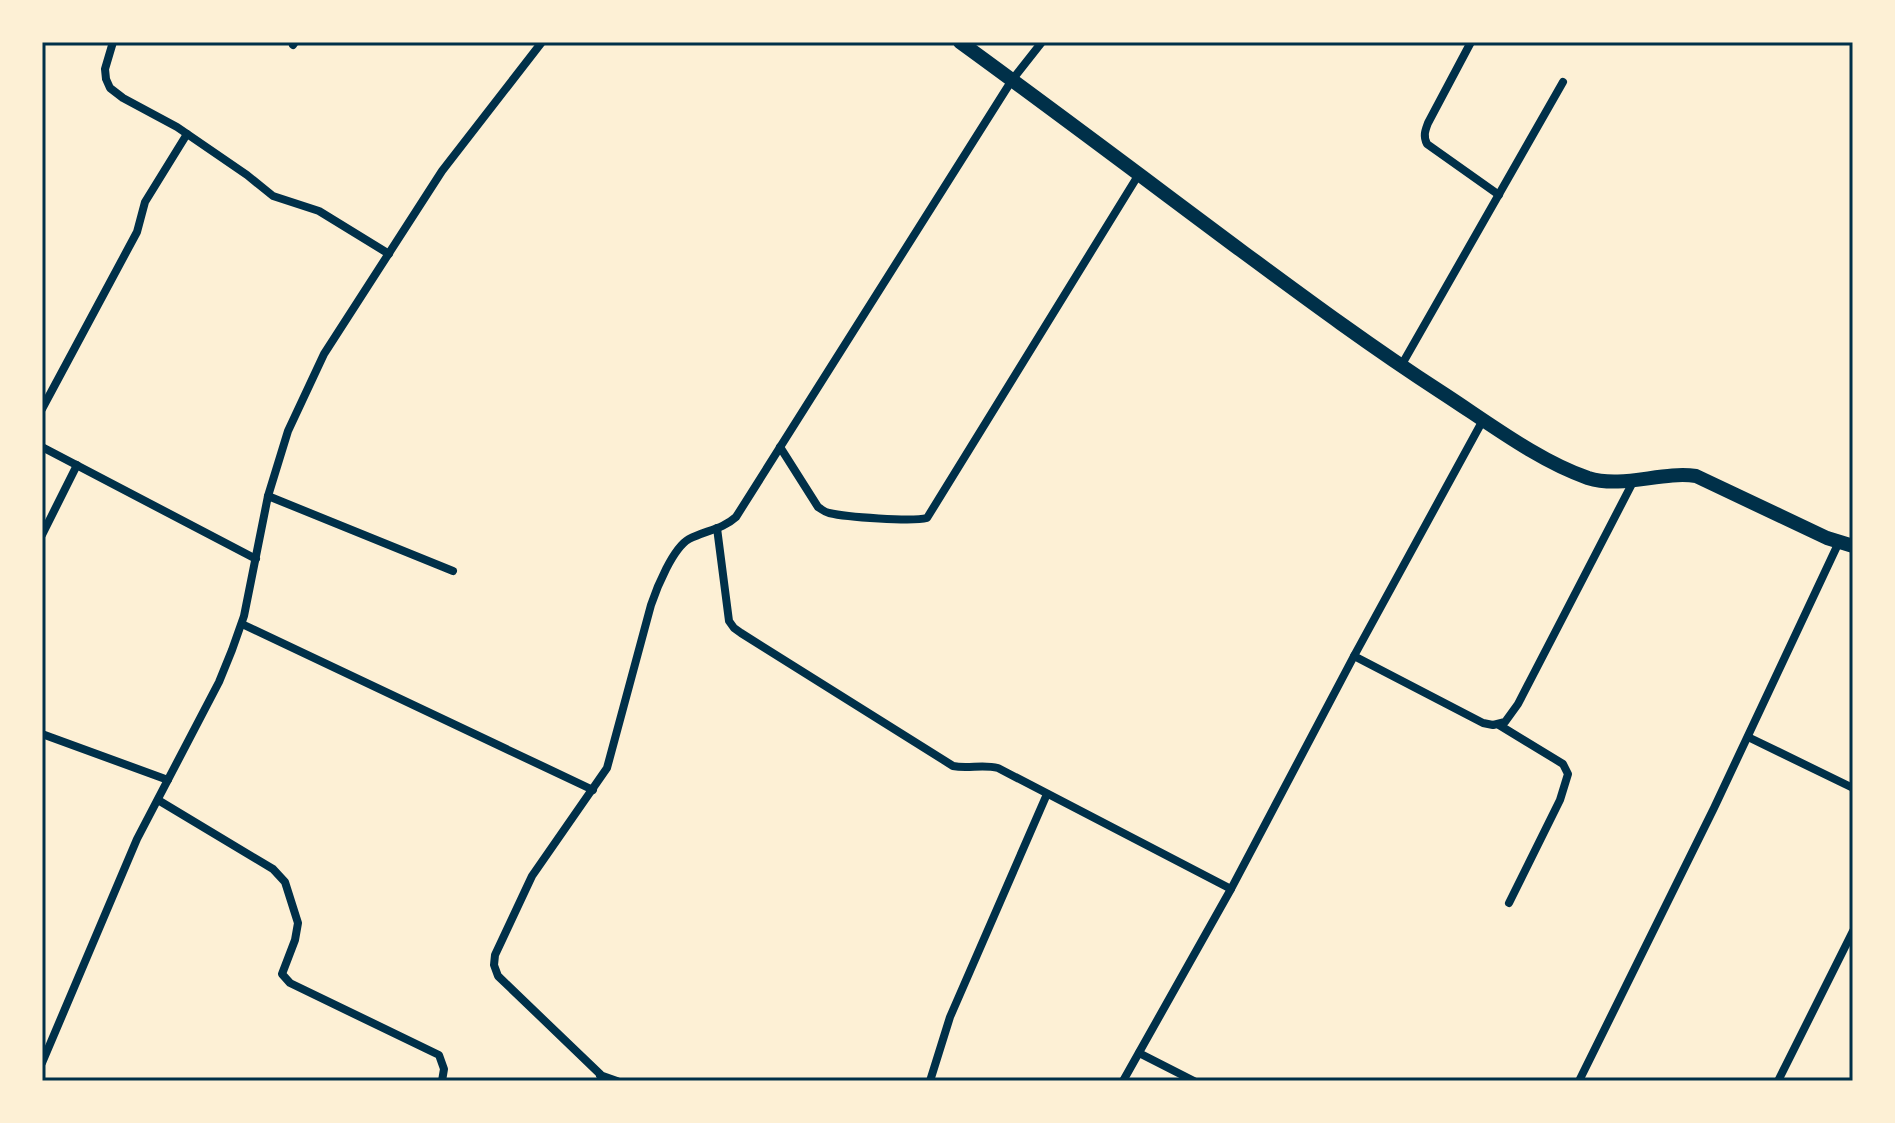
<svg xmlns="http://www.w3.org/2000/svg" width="1895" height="1123" viewBox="0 0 1895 1123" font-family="Inter,sans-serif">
<rect width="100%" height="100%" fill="#fdf0d5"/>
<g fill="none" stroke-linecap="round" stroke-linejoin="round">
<g stroke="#003049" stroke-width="8">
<polyline points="113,42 105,69 106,79 110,88 123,98 177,127 247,175 273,196 319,211 389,254"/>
<path d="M1471,42L1428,123C1425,131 1423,136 1427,144L1499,195"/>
<polyline points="293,45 295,42"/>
<polyline points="1401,366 1563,82"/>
<polyline points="42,409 137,232 145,202 187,134"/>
<polyline points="42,447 256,559"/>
<path d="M780,447L818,507C823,510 824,512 829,513C846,517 912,522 927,518L1139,174"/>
<polyline points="268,496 453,571"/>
<path d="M717,528L729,621L734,628L741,633L953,766C968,769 983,764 998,768L1231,889"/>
<polyline points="42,535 77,465"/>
<polyline points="242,624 593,790"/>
<polyline points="1354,656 1483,723 1493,725 1505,722 1518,704 1634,480"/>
<polyline points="1499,725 1563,764 1568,774 1560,800 1509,903"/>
<polyline points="42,734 168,780"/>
<polyline points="1748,737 1853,788"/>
<polyline points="158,800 273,869 285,882 298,923 295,940 282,974 290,983 439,1055 444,1069 442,1081"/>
<polyline points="1139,1053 1194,1081"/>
<polyline points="42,1063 137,839 219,682 232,650 244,616 268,496 288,431 324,354 442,171 542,42"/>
<polyline points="600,1075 617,1081"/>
<path d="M602,1081L600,1074L498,976L494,965L495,955L532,876L607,768L651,605C657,587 673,548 689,539C704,531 723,529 736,517L1012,80L1042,42"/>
<polyline points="930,1081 950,1017 1047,794"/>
<polyline points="1123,1081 1231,889 1354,656 1483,420"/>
<polyline points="1579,1081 1714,808 1839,542"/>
<polyline points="1778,1081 1853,931"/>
</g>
<path stroke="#003049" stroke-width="14" d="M960,42C1055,111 1149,182 1243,252C1308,300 1373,348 1441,392C1486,421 1538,461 1588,478C1623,489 1661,471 1696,476L1827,538L1853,546"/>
</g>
<rect width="1895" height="1123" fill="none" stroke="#fdf0d5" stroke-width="88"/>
<rect x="44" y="44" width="1807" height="1035" fill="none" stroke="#003049" stroke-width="3"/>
</svg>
